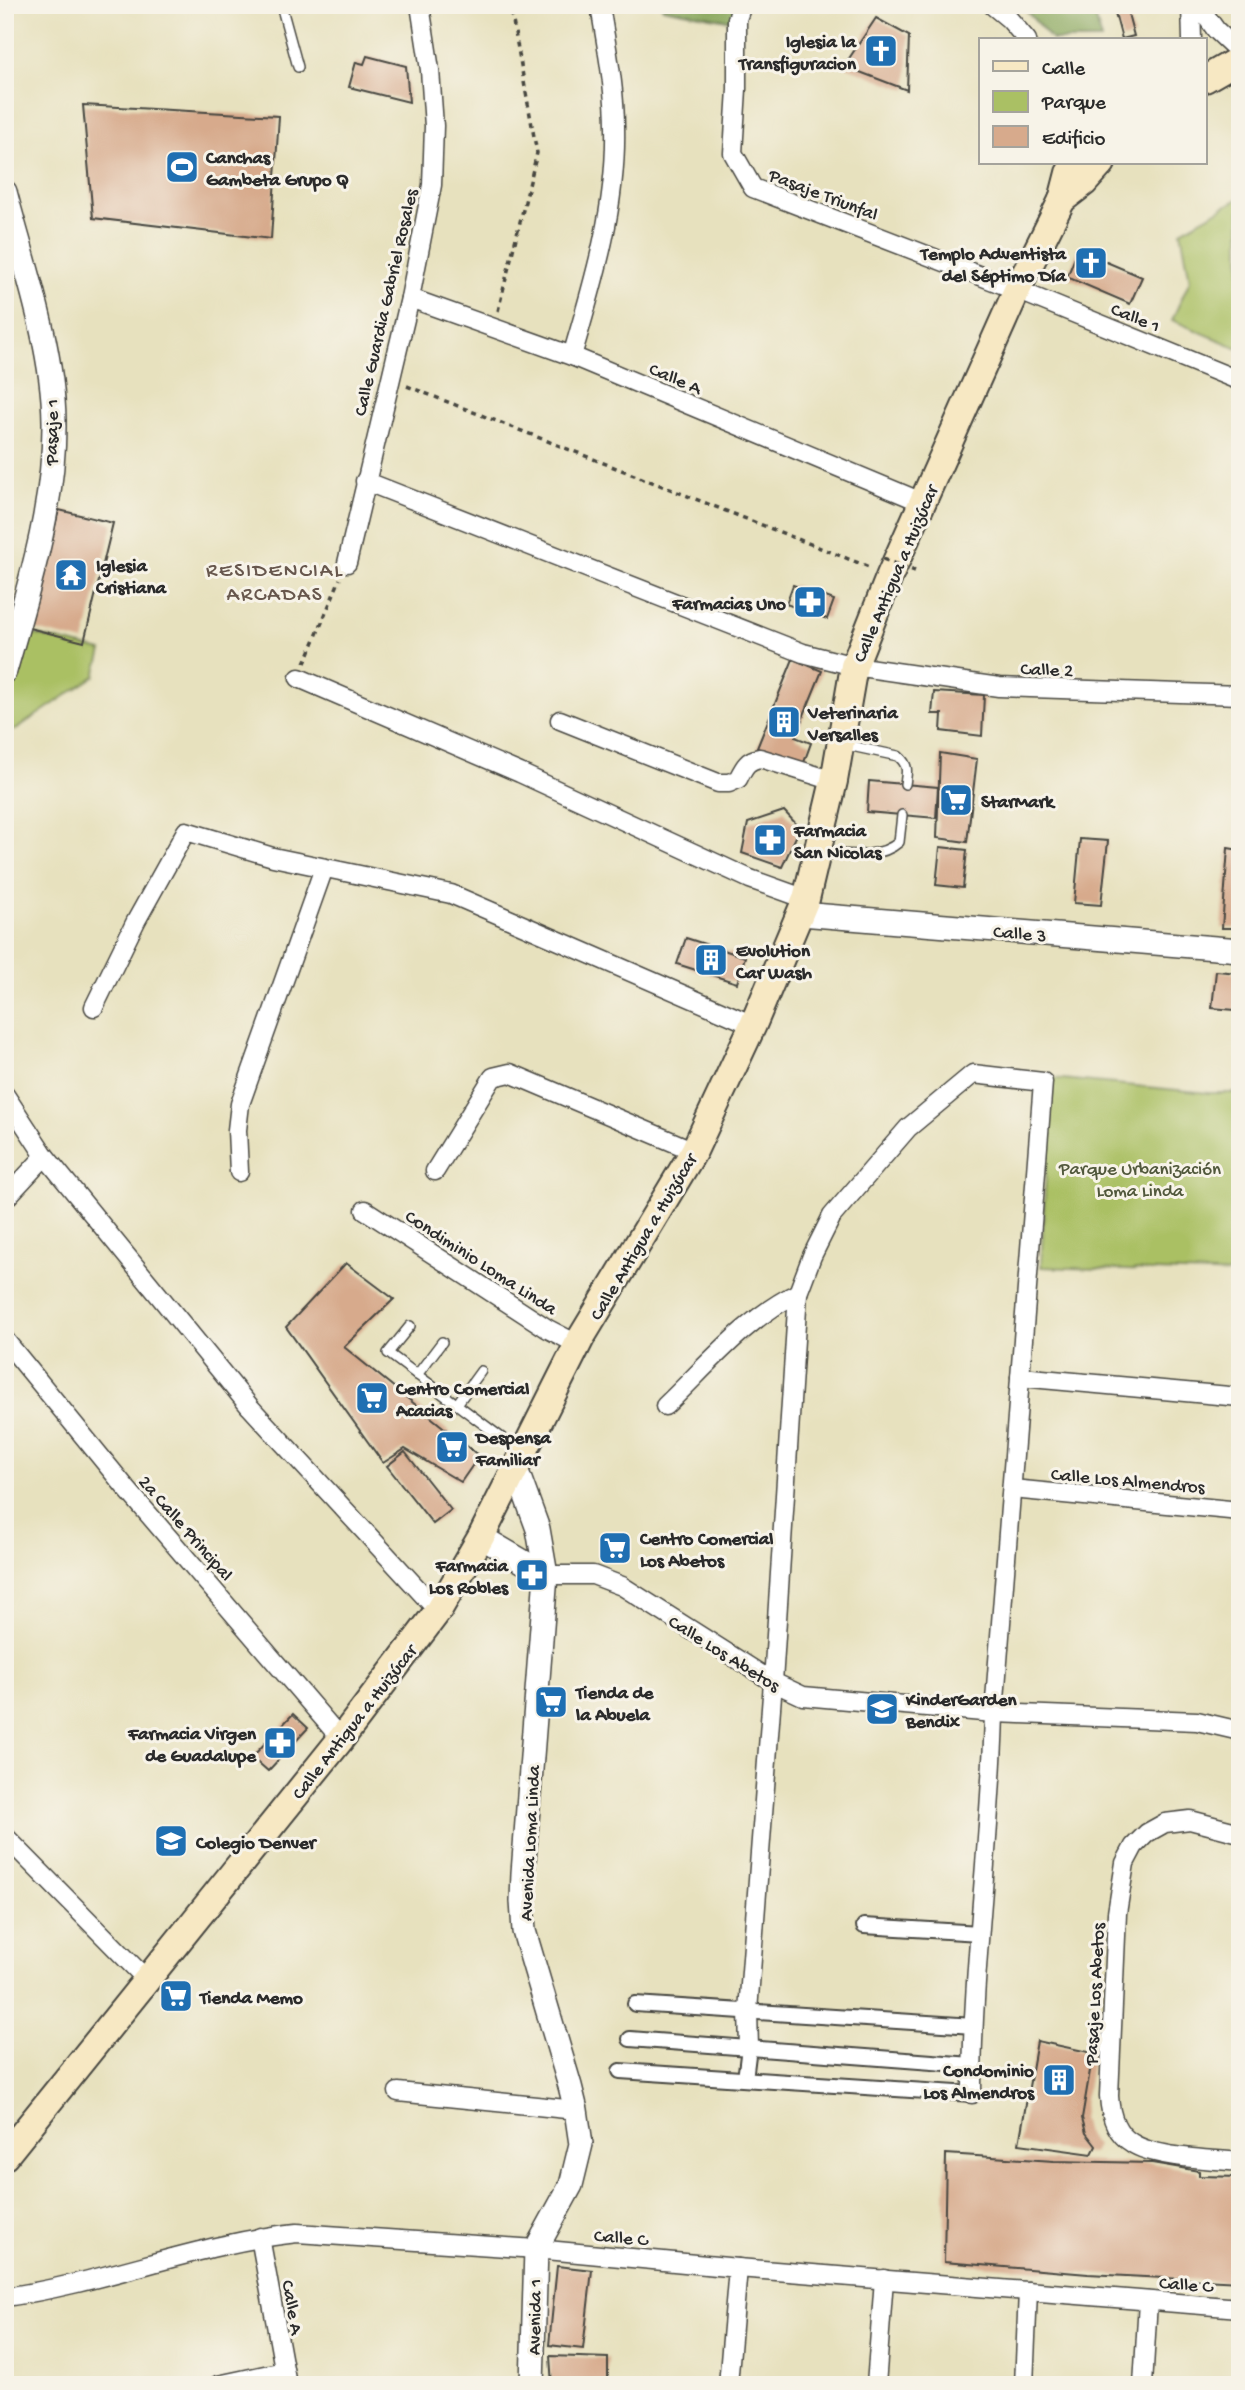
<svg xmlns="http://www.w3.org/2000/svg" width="1245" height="2390" viewBox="0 0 1245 2390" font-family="'Gochi Hand',sans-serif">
<rect width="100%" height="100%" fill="#f7f3e8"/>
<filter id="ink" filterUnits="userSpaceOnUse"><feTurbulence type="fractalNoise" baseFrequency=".0143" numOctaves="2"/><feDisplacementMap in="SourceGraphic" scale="14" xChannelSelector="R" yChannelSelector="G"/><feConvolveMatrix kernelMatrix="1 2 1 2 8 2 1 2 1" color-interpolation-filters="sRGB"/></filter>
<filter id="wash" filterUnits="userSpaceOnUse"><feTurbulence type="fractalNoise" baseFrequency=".00686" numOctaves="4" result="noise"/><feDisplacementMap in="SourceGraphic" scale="28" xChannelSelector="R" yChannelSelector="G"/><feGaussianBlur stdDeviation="1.57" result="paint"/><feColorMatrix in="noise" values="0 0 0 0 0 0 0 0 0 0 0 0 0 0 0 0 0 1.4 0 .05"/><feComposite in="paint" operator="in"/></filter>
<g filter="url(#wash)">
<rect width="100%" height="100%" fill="#e7e1be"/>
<g fill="#aac064" stroke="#6a7648" stroke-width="2">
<polygon points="1240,198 1240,349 1172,320 1190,280 1181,231"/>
<polygon points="29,633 102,651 95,676 13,731 5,723 5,688"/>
<polygon points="1051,1078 1209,1093 1240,1093 1240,1274 1041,1267"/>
</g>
<g fill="#87a65a" stroke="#596842" stroke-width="2">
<polygon points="661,5 739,5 733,21 663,8"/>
<polygon points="1021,5 1093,5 1101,40 1052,40"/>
</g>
<g id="blocks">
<g fill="#d7aa8c">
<polygon points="1126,6 1134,36 1122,39 1114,9"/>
<polygon points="876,18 909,36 907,90 844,66"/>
<polygon points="367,56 406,66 409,102 349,87 356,62 364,64"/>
<polygon points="83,105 279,116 271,239 93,218"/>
<polygon points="1078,250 1142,277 1130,304 1067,277"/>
<polygon points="59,510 113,523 84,642 29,628"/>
<polygon points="793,585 834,600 827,619 786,604"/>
<polygon points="793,659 822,671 795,737 811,743 803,765 757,748"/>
<polygon points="934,692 984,695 982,736 941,731 942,714 932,714"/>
<polygon points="940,753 977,759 967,842 937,838"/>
<polygon points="869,781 938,787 936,818 867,812"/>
<polygon points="784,811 800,828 782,867 742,853 748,823"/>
<polygon points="1080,839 1108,841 1101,905 1074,903"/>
<polygon points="940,847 967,850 963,888 936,885"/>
<polygon points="1228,848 1240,850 1240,928 1222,928"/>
<polygon points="686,938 745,957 737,983 677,964"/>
<polygon points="1216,971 1239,973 1235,1010 1212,1008"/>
<polygon points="346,1263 394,1299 344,1347 479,1456 461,1482 405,1449 383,1463 286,1327"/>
<polygon points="405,1452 451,1510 433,1524 387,1466"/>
<polygon points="293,1714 308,1728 268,1771 252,1757"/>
<polygon points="1037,2041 1093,2053 1082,2118 1086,2133 1096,2146 1092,2154 1019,2144"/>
<polygon points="946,2154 1054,2161 1152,2163 1199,2171 1199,2176 1240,2177 1240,2282 1088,2274 944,2262"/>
<polygon points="557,2266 592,2270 583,2349 549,2345"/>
<polygon points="550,2356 608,2358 608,2385 552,2385"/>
</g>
</g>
</g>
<g filter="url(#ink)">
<use href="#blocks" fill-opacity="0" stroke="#474641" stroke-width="2"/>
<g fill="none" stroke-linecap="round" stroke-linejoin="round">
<defs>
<g id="service">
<polyline points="281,5 298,67"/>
<path d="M842,744L898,756C909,765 907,772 905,784"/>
<path d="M819,853C845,854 879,860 899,842L902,815"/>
<polyline points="410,1326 388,1353 522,1453"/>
<polyline points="417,1375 442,1342"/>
<polyline points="457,1404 481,1371"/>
</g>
<g id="pedestrian">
<polyline points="864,1926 980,1933"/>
<polyline points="635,2004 974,2026"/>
<polyline points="630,2039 972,2065"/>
<polyline points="620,2071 972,2094"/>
<polyline points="745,2079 749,2047"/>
</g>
<g id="minor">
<polyline points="742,5 737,19 737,89 733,153 753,188 1017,290 1240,381"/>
<polyline points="992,5 1009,19 1027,40"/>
<polyline points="1191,5 1192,40"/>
<polyline points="1198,5 1216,30 1232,45"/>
<polyline points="410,298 572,356 924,503"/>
<path d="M572,356C594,281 617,206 615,127C615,86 606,45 600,5"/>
<polyline points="365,481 803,653 854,666 999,687 1240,695"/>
<polyline points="347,563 410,298 432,185 434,126 430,70 420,5"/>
<polyline points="299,678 520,773 750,879 806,899"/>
<path d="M560,720L718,783H729L738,779C744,767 747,760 760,758L834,781"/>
<polyline points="94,1007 136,921 186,831 273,857 451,894 753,1025"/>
<polyline points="5,1095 45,1156 250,1407 438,1611"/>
<polyline points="435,1171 493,1077 510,1073 694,1151"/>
<polyline points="239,1172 237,1130 240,1104 324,868"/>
<polyline points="5,1199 45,1156"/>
<polyline points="365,1210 548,1329 577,1344"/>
<polyline points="5,1340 126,1488 341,1739"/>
<polyline points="1020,1377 1240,1397"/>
<path d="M665,1406C705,1368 747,1317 798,1293"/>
<polyline points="1012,1489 1240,1511"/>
<polyline points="546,1575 593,1575 622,1586 773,1682 803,1696 994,1713 1197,1721 1240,1731"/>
<path d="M1240,1833L1190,1820L1165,1823L1147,1833L1134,1846L1125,1863L1117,1913L1109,2096C1110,2114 1115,2133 1132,2143C1154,2158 1212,2159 1240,2162"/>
<polyline points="5,1836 147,1980"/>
<path d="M749,2047L748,2011L773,1682L798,1293L812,1256L832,1216L908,1128L973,1074L1043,1082L994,1713C991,1840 972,1967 972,2094"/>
<polyline points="398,2092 576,2110"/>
<polyline points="260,2237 287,2385"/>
<path d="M5,2297C104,2283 199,2243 297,2233L536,2249L738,2268L1240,2308"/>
<polyline points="218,2385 284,2371"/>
<polyline points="728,2385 738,2268"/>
<polyline points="876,2385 884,2279"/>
<polyline points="1024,2385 1028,2291"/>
<polyline points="1143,2385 1148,2301"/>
</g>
<g id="tertiary">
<path d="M5,192C24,264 53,347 54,421C55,506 28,590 5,671"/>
<polyline points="801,914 1240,950"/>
<polyline points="515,1466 538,1529 546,1575 523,1873 522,1901 524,1931 570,2086 576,2110 581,2144 571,2185 536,2249 532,2385"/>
<polyline points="481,1537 546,1575"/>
</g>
<g id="secondary">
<polyline points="1205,79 1240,59"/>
<polyline points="1062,200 1084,183 1102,163"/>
<polyline points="5,2156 341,1739 438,1611 481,1537 581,1338 694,1151 753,1025 806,899 834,781 854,666 890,575 1017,290 1062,200 1069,173 1076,163"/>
</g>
</defs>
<use href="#service" stroke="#474641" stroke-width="12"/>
<use href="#pedestrian" stroke="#474641" stroke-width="18"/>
<use href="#minor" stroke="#474641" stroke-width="21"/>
<use href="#tertiary" stroke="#474641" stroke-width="26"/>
<use href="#secondary" stroke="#474641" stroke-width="30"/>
<g stroke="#474641" stroke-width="3.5" stroke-dasharray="5 5" stroke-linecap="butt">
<polyline points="498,311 537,153 510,5"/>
<polyline points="407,386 869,567"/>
<polyline points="305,663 340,579"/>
</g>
<use href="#service" stroke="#fff" stroke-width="9"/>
<use href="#pedestrian" stroke="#fff" stroke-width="14"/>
<use href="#minor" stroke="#fff" stroke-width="18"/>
<use href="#tertiary" stroke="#fff" stroke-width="23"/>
<use href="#secondary" stroke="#f7e8c3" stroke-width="26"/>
<polyline stroke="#474641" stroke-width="3.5" stroke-dasharray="5 5" stroke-linecap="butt" points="883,559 915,571"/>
</g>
</g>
<defs>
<symbol id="church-square" viewBox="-11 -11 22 22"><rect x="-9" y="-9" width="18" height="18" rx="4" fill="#1f6fb2" stroke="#f7f3e8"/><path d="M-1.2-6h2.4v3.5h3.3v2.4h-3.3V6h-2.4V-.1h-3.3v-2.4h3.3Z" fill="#fff"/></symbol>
<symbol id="stadium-square" viewBox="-11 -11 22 22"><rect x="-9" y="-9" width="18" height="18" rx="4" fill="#1f6fb2" stroke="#f7f3e8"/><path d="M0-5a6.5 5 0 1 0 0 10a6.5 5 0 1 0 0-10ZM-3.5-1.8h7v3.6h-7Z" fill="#fff"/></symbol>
<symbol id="temple-square" viewBox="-11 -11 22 22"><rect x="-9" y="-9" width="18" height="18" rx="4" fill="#1f6fb2" stroke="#f7f3e8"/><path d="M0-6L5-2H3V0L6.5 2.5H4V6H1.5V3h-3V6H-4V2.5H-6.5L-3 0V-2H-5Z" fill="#fff"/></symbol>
<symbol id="pharmacy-square" viewBox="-11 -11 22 22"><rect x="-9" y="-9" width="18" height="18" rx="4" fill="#1f6fb2" stroke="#f7f3e8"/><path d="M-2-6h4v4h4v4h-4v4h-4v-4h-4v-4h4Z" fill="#fff"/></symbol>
<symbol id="building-square" viewBox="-11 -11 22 22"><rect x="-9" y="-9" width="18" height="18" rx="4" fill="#1f6fb2" stroke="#f7f3e8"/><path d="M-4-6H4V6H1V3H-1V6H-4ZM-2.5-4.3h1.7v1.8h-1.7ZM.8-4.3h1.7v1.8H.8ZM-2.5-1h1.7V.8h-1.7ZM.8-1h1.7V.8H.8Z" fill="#fff"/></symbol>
<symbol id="supermarket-square" viewBox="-11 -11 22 22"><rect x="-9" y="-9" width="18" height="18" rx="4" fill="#1f6fb2" stroke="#f7f3e8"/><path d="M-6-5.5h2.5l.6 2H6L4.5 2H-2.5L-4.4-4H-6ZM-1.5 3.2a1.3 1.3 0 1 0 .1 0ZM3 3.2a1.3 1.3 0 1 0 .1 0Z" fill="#fff"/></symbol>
<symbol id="school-square" viewBox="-11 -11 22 22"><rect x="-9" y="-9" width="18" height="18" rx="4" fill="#1f6fb2" stroke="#f7f3e8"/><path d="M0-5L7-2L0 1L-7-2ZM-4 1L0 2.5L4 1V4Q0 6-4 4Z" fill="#fff"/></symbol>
</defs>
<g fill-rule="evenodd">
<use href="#church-square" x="862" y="32" width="38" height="38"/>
<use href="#stadium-square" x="163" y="148" width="38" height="38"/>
<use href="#church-square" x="1072" y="244" width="38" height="38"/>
<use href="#temple-square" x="52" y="556" width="38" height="38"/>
<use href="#pharmacy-square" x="791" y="583" width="38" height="38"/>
<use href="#building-square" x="765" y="703" width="38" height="38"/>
<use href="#supermarket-square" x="937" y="781" width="38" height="38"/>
<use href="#pharmacy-square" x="751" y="821" width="38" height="38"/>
<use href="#building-square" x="692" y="941" width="38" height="38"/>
<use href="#supermarket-square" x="353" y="1379" width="38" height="38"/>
<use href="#supermarket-square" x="433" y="1428" width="38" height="38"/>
<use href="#supermarket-square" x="596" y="1529" width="38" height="38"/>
<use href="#pharmacy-square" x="513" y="1556" width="38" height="38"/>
<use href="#supermarket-square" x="532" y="1683" width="38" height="38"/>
<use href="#school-square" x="863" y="1690" width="38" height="38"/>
<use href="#pharmacy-square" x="261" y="1724" width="38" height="38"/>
<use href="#school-square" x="152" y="1822" width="38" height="38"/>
<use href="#supermarket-square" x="157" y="1977" width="38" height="38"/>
<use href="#building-square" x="1040" y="2061" width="38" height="38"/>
</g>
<g text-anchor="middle" stroke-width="6" stroke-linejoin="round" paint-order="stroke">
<g font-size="19" font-weight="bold" fill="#2b2b2b" stroke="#f7f3e8" text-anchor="start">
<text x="856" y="47" text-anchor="end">Iglesia la<tspan x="856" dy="22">Transfiguracion</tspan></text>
<text x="206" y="163">Canchas<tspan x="206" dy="22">Gambeta Grupo Q</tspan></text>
<text x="1066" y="259" text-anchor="end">Templo Adventista<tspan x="1066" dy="22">del Séptimo Día</tspan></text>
<text x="96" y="571">Iglesia<tspan x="96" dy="22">Cristiana</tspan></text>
<text x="786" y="609" text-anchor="end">Farmacias Uno</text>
<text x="808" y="718">Veterinaria<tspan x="808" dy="22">Versalles</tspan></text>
<text x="981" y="807">StarMark</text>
<text x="794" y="836">Farmacia<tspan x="794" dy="22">San Nicolas</tspan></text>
<text x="736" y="956">Evolution<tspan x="736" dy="22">Car Wash</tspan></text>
<text x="396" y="1394">Centro Comercial<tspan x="396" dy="22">Acacias</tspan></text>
<text x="476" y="1443">Despensa<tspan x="476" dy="22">Familiar</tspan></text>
<text x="640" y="1544">Centro Comercial<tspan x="640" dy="22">Los Abetos</tspan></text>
<text x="508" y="1571" text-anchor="end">Farmacia<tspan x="508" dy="22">Los Robles</tspan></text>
<text x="576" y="1698">Tienda de<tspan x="576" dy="22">la Abuela</tspan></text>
<text x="906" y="1705">KinderGarden<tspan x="906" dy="22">Bendix</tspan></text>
<text x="256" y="1739" text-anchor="end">Farmacia Virgen<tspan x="256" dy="22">de Guadalupe</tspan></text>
<text x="196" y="1848">Colegio Denver</text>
<text x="200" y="2003">Tienda Memo</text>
<text x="1034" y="2076" text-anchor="end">Condominio<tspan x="1034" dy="22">Los Almendros</tspan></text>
</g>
<g font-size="19" fill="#2b2b2b" stroke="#f7f3e8">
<text transform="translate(824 193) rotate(21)" y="7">Pasaje Triunfal</text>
<text transform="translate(384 302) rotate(-77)" y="7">Calle Guardia Gabriel Rosales</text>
<text transform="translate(1136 316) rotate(22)" y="7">Calle 1</text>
<text transform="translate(676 377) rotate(23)" y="7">Calle A</text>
<text transform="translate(50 432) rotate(-89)" y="7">Pasaje 1</text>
<text transform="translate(894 573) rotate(-67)" y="7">Calle Antigua a Huizúcar</text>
<text transform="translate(1047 668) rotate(2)" y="7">Calle 2</text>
<text transform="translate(1020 932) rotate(5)" y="7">Calle 3</text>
<text transform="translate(642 1236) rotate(-59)" y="7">Calle Antigua a Huizúcar</text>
<text transform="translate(482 1261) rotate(33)" y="7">Condiminio Loma Linda</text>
<text transform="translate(1128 1479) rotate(5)" y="7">Calle Los Almendros</text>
<text transform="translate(187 1527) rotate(49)" y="7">2a Calle Principal</text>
<text transform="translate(725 1652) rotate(32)" y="7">Calle Los Abetos</text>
<text transform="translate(353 1721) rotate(-52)" y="7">Calle Antigua a Huizúcar</text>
<text transform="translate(528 1843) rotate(-87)" y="7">Avenida Loma Linda</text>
<text transform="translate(1093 1994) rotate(-87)" y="7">Pasaje Los Abetos</text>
<text transform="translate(621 2236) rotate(5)" y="7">Calle C</text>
<text transform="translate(1186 2283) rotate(4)" y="7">Calle C</text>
<text transform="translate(294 2307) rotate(80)" y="7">Calle A</text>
<text transform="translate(533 2317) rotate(-89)" y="7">Avenida 1</text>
</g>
<g font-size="19" fill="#51583c" stroke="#f7f3e8">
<text x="1140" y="1174">Parque Urbanización<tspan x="1140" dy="22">Loma Linda</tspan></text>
</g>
<g font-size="21" letter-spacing="2" fill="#67574d" stroke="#f7f3e8">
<text x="275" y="576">RESIDENCIAL<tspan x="275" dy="24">ARCADAS</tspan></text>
</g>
</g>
<rect width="1245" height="2390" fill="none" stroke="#f7f3e8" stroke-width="28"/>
<rect x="979" y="38" width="228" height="126" fill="#f7f3e8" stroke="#a5a39c" stroke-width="2"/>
<rect x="993" y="61" width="35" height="10" fill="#f7e8c3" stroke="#a5a39c" stroke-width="2"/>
<text x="1042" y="74" font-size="21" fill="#2b2b2b">Calle</text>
<rect x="993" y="91" width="35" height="21" fill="#aac064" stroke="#a5a39c" stroke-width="2"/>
<text x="1042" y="108" font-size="21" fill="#2b2b2b">Parque</text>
<rect x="993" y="126" width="35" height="21" fill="#d7aa8c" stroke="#a5a39c" stroke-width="2"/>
<text x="1042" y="144" font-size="21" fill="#2b2b2b">Edificio</text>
</svg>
